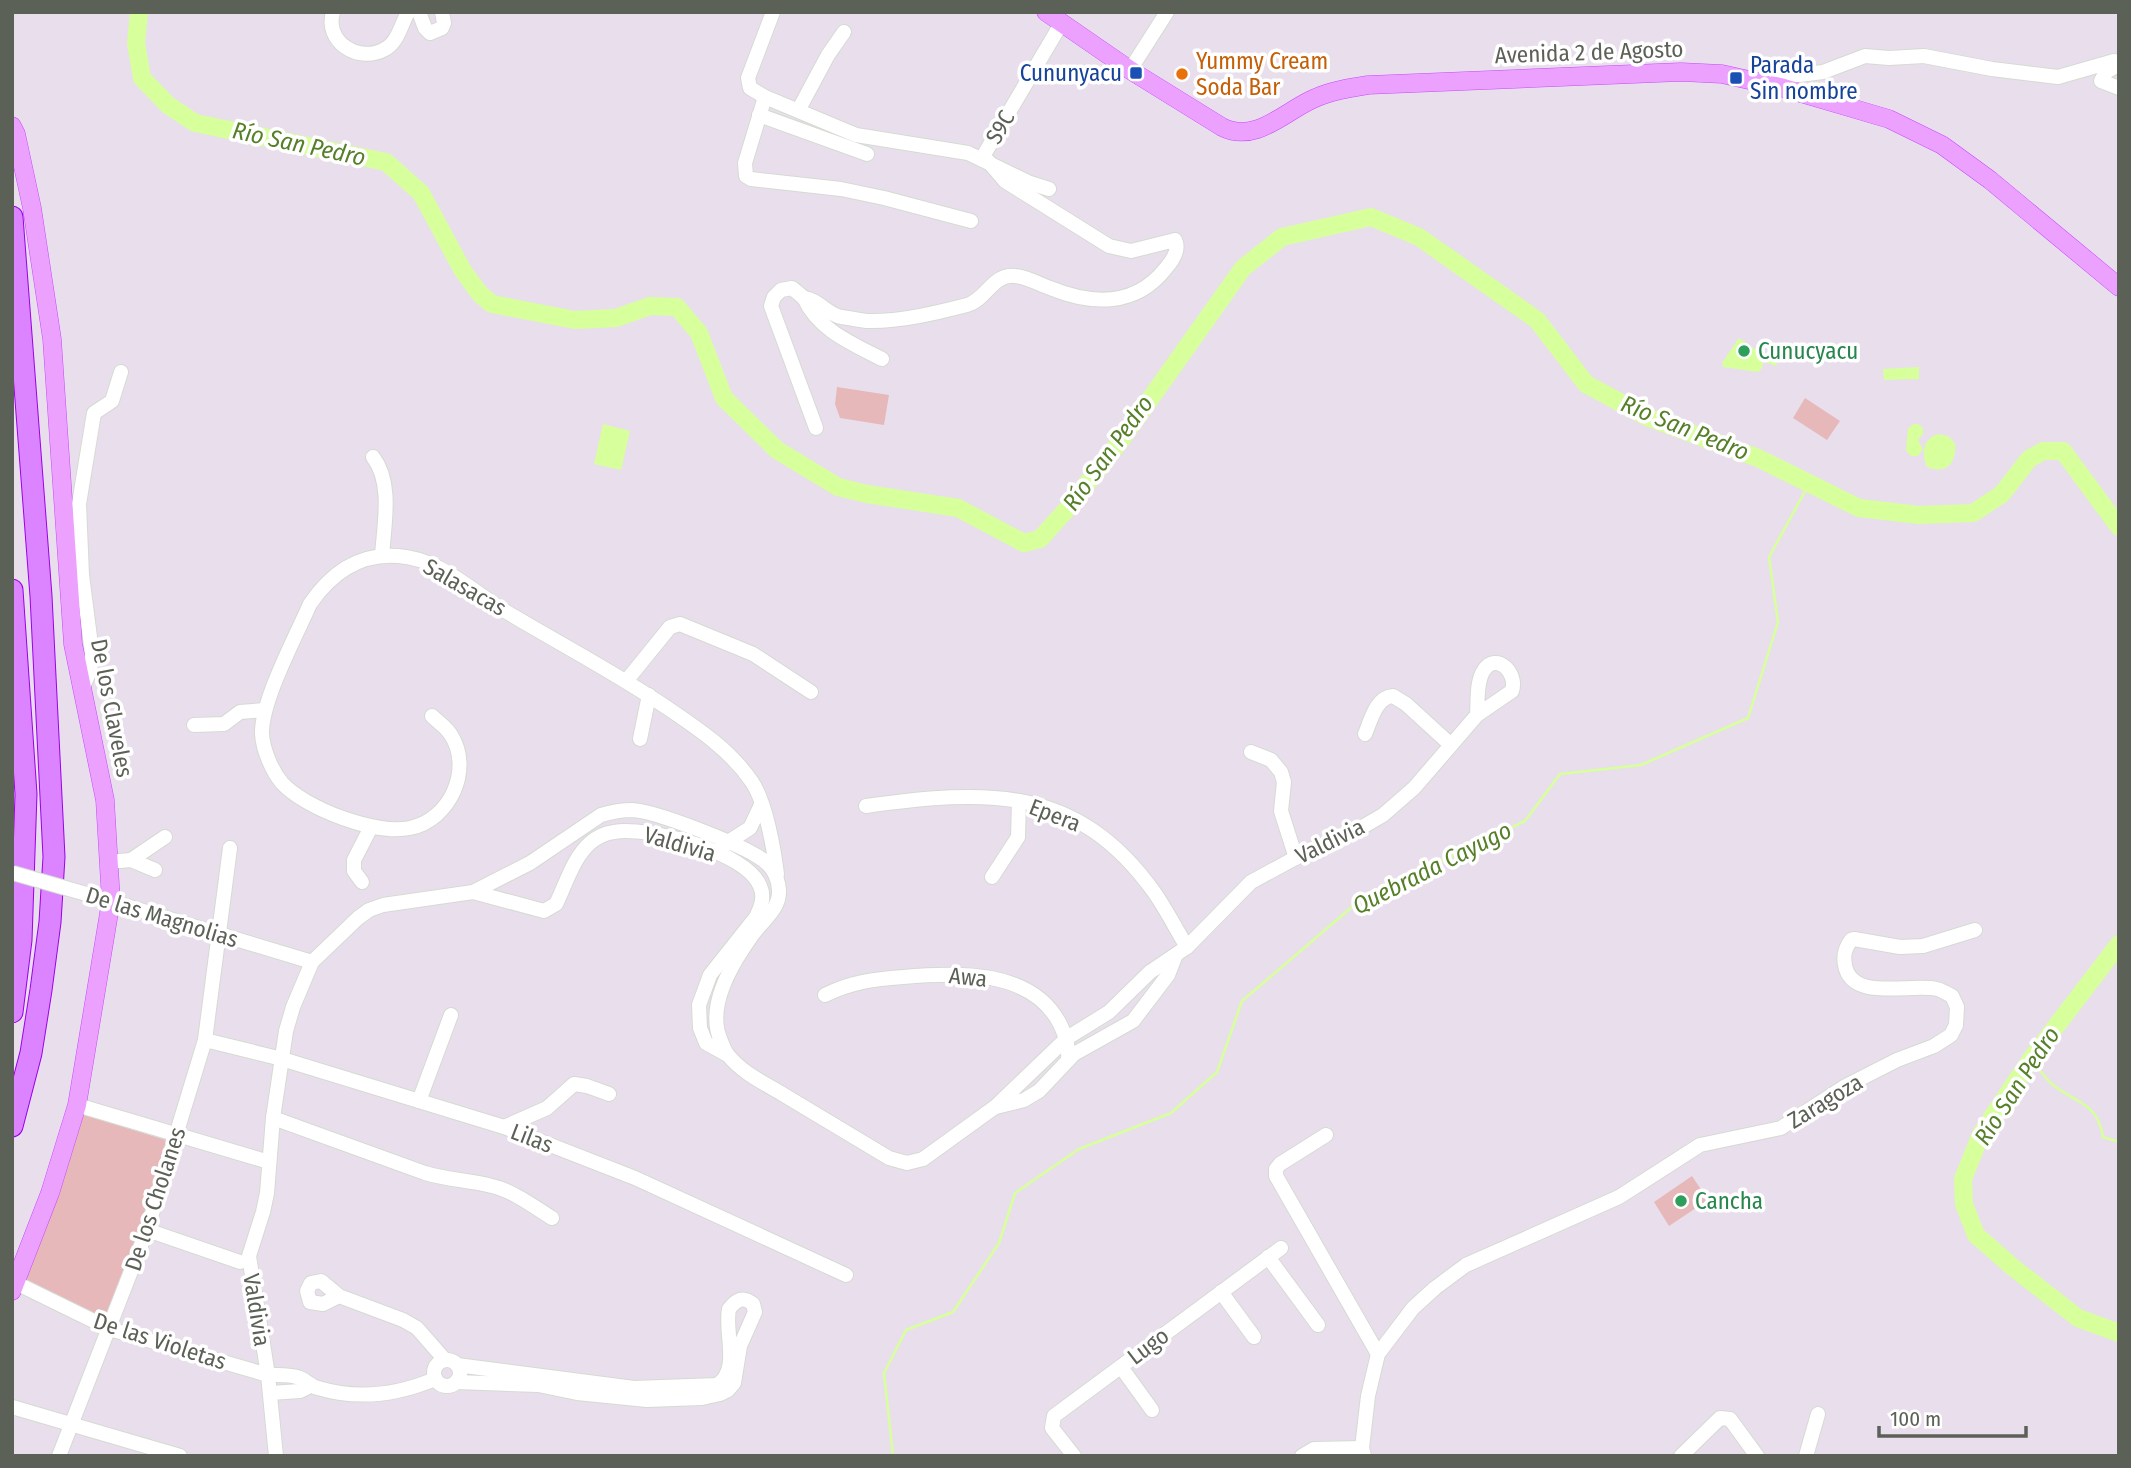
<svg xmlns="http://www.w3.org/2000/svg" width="2131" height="1468" viewBox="0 0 2131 1468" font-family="'Fira Sans Condensed',sans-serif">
<rect width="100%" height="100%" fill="#e9dfec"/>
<g fill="#e6b8ba">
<polygon points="837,387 889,395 884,425 840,418 835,404"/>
<polygon points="1805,398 1840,421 1827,440 1793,418"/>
<polygon points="81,1114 169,1141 143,1229 109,1320 23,1281"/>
<polygon points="1692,1176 1708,1200 1669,1226 1654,1202"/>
</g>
<g fill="#d7ff9c">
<polygon points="1739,338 1765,356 1769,356 1772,344 1781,346 1776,366 1763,361 1762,368 1758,372 1723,367 1722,363"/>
<polygon points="1919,367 1919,379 1884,380 1883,369"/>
<polygon points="603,424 630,431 621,470 594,464"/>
<polygon points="1914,424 1918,424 1923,428 1923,434 1918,440 1923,449 1918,456 1911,456 1906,451 1908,428"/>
<path d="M1938,434L1948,436L1955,443C1957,462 1947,475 1927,467C1921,454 1923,438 1938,434Z"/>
</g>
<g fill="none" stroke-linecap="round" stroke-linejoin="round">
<g stroke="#d7ff9c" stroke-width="2.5">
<path d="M2031,1059C2038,1067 2044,1077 2052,1084C2076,1104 2097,1101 2103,1137L2119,1142"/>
<polyline points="893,1456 884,1373 906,1330 953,1312 999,1243 1015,1193 1079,1149 1171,1113 1217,1072 1242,1001 1360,900 1525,821 1560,774 1641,765 1748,718 1778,622 1769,557 1809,484"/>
</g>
<g stroke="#d7ff9c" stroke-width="18">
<polyline points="139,12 136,43 142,78 168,105 195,123 386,162 421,193 463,271 480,294 492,304 575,320 616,318 650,306 677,307 699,333 724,398 777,450 838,487 867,494 958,508 1024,543 1040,539 1067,509 1121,440 1243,268 1282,237 1371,217 1419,237 1537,320 1586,384 1647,417 1758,458 1859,508 1919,515 1973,513 2002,494 2029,459 2043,451 2063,451 2119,527"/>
<polyline points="2119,944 2031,1059 1981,1134 1963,1179 1964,1204 1976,1235 2015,1269 2078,1318 2119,1333"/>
</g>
<defs>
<g id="minor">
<path d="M333,12C324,42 359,64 385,49C398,42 401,25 408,12"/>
<polyline points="419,12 425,28 430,33 442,28 444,23 442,12"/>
<polyline points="773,12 748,78 750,88 765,97 856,135 968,153 1030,183 1049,189"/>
<polyline points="2118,65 2106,72 2101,81 2119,88"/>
<polyline points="1130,70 1167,12"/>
<polyline points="1761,80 1823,72 1865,56 1889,58 1924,56 1992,69 2058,77 2114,61 2116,65"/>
<polyline points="765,97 745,163 746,176 751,179 841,189 884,198 971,221"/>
<polyline points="799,109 828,55 844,32"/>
<polyline points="759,115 867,154"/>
<polyline points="982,158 1061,24"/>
<polyline points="804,298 792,288 781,290 774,297 771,306 816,428"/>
<path d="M882,359C853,344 818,330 804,298C819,300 827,314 841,317C849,318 859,320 867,321C899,322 936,313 967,305C986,300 993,273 1015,276C1027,277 1039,284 1050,288C1092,305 1136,307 1166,268C1173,260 1180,250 1175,240L1131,251L1109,246L1005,181L988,161"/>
<path d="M373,457C393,483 384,524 382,556"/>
<polyline points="627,680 670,627 680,624 753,654 811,692"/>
<polyline points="82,689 90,671 92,653 82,575 79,504 94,413 112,401 121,372"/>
<path d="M432,716C438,722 447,728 451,735C473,769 450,820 410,828C376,835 306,809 282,783C272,771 263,750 262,734C261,701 296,636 310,604C331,573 359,553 398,556C441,559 470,590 505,611C560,644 616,673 669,709C700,730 731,751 752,782C766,803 774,850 777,874"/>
<polyline points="194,725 224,724 240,712 265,710"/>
<path d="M1365,734C1371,720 1376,697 1393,696L1406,704L1451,745"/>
<polyline points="640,739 649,695"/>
<polyline points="1251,752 1271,760 1281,772 1284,782 1281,811 1296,858"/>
<path d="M866,806C985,790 1076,783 1154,892C1166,909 1176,929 1187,947"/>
<polyline points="722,846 750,828 761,805"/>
<polyline points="131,860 155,870"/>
<polyline points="109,862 131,860 165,837"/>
<polyline points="992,877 1018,837 1019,801"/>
<polyline points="362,882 354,871 354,860 371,827"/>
<path d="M473,892L544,911L556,904C566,884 573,858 590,843C597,837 606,833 614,832C648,826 747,852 760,886C765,897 761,907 756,917L710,975L699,1005L700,1028L706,1043L726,1054"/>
<polyline points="90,895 312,962"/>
<path d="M825,995C851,982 875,979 903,977C956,972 1032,969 1060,1024C1066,1037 1069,1046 1068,1060"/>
<polyline points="205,1040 282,1059 504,1127 635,1178 846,1275"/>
<polyline points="419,1101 451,1015"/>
<polyline points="77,1105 269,1162"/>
<polyline points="996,1107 1024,1100 1039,1091 1074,1054 1133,1021 1168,975 1175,957"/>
<path d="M273,1118L425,1173C447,1180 470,1180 492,1186C513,1191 533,1206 552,1218"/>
<polyline points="504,1127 547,1108 574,1084 587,1086 609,1094"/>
<polyline points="1326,1135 1280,1164 1276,1169 1276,1176 1378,1354"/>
<polyline points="147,1230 240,1262"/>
<polyline points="1268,1257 1318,1325"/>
<path d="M16,1283L110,1329L268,1375C277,1375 291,1374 300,1378C307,1381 310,1386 318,1388C358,1400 397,1395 435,1379"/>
<polyline points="1221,1292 1254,1337"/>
<polyline points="339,1296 323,1304 310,1302 307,1291 311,1283 321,1281 339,1296 403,1320 417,1328 445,1360"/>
<circle cx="447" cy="1373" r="13"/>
<polyline points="1121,1367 1152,1410"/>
<path d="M456,1382L538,1385L577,1393L647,1400L702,1398L720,1394L728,1390L734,1383L740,1346L755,1312L753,1304C743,1296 737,1299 729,1309C724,1332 741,1370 717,1385L634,1388L457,1365"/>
<polyline points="270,1393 300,1391 310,1386"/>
<polyline points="12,1407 180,1456"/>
<polyline points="59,1456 147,1230 205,1040 230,848"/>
<path d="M276,1456L268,1375L249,1256L263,1212L267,1193L273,1118L286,1031L293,1007L312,962L358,918L369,910L383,905L473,892L530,863L601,815C611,812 622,810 632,810C656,811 736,843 757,856C770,863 778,875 779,890C780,909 763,920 753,934C733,962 705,1006 721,1041C723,1046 725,1052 728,1055C742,1073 766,1084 784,1095C819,1116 854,1137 889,1158L907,1163L923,1159L995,1107L1067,1038L1109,1012L1150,972L1187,947L1251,882L1308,851L1352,833L1383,815L1414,788L1477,715L1512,691C1518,672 1496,652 1484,670C1476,681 1478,702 1477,715"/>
<polyline points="1074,1456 1052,1428 1054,1416 1281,1248"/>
<polyline points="1302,1456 1314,1449 1362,1448"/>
<path d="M1364,1456L1362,1448L1368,1396L1378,1354L1413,1308L1435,1288L1466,1265L1619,1197L1700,1145L1781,1128L1844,1087L1897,1060L1934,1046L1951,1035L1956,1025L1957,1007L1952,996C1947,994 1942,990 1937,989C1911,983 1851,1002 1845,965C1843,955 1845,948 1851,940L1854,939L1900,947L1923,946L1975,930"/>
<polyline points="1681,1456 1720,1418 1730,1419 1757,1456"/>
<polyline points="1806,1456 1818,1414"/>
</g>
<g id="major">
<path d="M1046,12L1130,70L1222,127C1255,144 1284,112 1313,99C1330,91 1349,88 1368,85L1681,72L1722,74L1780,87L1889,119L1942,145L1990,180L2119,287"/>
<polyline points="12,126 16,134 32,208 52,339 73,644 105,800 111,901 77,1105 50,1193 12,1291"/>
</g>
<g id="highway">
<polyline points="12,217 41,596 54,857 50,922 41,990 31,1053 12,1126"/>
<polyline points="12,590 26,794 21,940 12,1012"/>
</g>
</defs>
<use href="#minor" stroke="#d5dad2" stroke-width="16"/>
<use href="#major" stroke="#c44afa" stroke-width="19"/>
<use href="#highway" stroke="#9b00eb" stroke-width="23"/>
<use href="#minor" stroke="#fff" stroke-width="14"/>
<use href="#major" stroke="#eda1ff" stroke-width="18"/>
<use href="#highway" stroke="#dc83ff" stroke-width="21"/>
<defs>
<polyline id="minor-bridge" points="13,873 90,895"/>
</defs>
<use href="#minor-bridge" stroke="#d5dad2" stroke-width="16" stroke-linecap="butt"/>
<use href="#minor-bridge" stroke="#fff" stroke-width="14"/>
</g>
<g fill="#1a4fb4" stroke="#fff" stroke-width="2.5">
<rect x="1129" y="66" width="14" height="14" rx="3.5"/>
<rect x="1729" y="71" width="14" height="14" rx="3.5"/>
</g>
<circle fill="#e8710a" stroke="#fff" stroke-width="2.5" cx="1182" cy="74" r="7"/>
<g fill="#2e9e5b" stroke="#fff" stroke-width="2.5">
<circle cx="1744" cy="351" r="7"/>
<circle cx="1681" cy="1201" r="7"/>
</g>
<g text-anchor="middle" stroke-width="7" stroke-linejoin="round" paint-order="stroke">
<g font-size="23" fill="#5c6158" stroke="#fff">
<text transform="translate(1589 52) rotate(-2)" y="8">Avenida 2 de Agosto</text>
<text transform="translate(1000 127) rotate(-60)" y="8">S9C</text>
<text transform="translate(465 587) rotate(30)" y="8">Salasacas</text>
<text transform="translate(112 708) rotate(79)" y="8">De los Claveles</text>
<text transform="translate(1055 815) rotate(21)" y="8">Epera</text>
<text transform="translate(1330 841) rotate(-26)" y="8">Valdivia</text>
<text transform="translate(680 844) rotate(16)" y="8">Valdivia</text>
<text transform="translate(162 917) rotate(17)" y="8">De las Magnolias</text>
<text transform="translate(968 977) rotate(6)" y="8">Awa</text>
<text transform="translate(1825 1101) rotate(-31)" y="8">Zaragoza</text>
<text transform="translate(532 1138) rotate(21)" y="8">Lilas</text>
<text transform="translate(155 1199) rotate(-72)" y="8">De los Cholanes</text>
<text transform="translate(257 1310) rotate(81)" y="8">Valdivia</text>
<text transform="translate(160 1341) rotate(18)" y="8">De las Violetas</text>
<text transform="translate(1148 1346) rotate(-37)" y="8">Lugo</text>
</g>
<g font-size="23" fill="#c56008" stroke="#fff" text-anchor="start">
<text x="1196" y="69">Yummy Cream<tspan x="1196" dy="26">Soda Bar</tspan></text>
</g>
<g font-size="23" fill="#164399" stroke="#fff" text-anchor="start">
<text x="1750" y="73">Parada<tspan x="1750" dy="26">Sin nombre</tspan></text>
<text x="1122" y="81" text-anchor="end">Cununyacu</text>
</g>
<g font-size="23" fill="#27864d" stroke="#fff" text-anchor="start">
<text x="1758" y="359">Cunucyacu</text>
<text x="1695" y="1209">Cancha</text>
</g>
<g font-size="24" font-style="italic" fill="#557f28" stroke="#fff">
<text transform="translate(299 144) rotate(12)" y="8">Río San Pedro</text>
<text transform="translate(1685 428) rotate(22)" y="8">Río San Pedro</text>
<text transform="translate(1108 453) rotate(-54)" y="8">Río San Pedro</text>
<text transform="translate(1432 868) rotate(-27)" y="8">Quebrada Cayugo</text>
<text transform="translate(2017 1086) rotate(-57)" y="8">Río San Pedro</text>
</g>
</g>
<rect width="2131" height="1468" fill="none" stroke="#5c6158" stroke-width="28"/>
<path d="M1879 1426v10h147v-10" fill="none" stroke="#5c6158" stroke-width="3.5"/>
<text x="1890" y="1426" font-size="21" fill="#5c6158" stroke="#ffffff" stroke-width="5" paint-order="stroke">100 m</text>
</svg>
